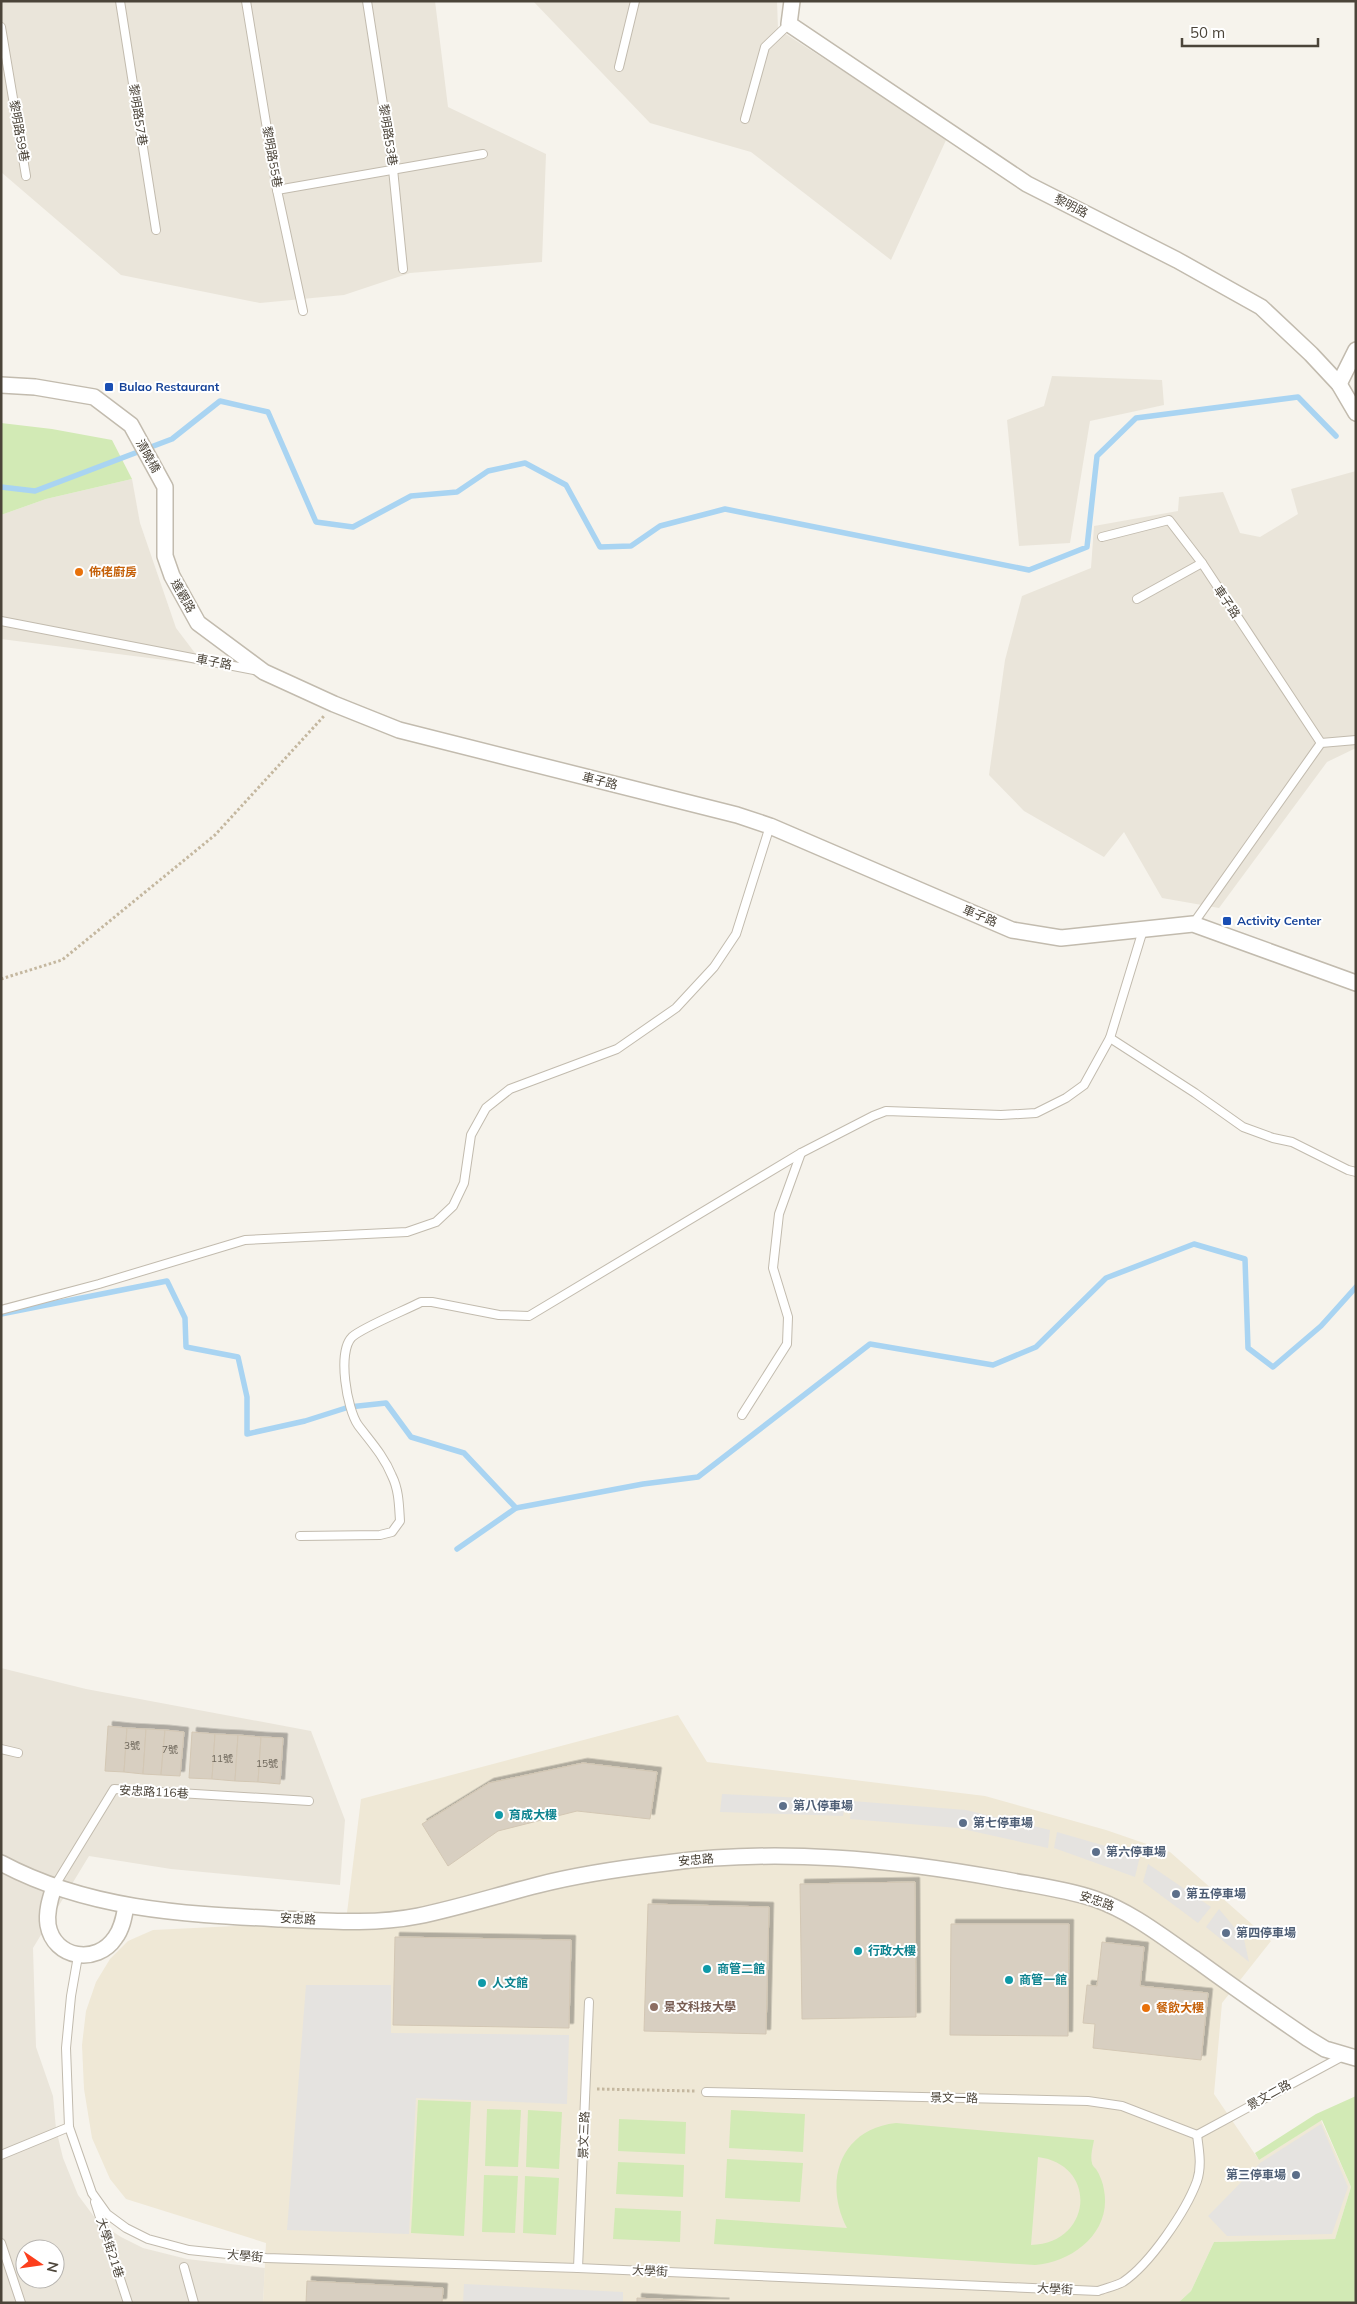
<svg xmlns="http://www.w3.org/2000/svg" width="1357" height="2304" viewBox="0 0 1357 2304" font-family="Mulish,'Noto Sans TC',sans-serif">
<defs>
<filter id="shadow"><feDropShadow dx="4.5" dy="-4.5" stdDeviation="0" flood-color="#0004"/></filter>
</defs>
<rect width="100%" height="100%" fill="#f6f3ec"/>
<g fill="#eae5da" fill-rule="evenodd">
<polygon points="1,1 435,1 448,107 546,154 542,262 410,273 344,295 260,303 121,275 1,172"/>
<polygon points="533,1 777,1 778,29 947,138 891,260 751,152 650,123"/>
<polygon points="1052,376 1162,380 1164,405 1090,421 1070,543 1019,546 1007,420 1044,406"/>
<polygon points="1356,471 1356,748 1327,762 1219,908 1162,898 1124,832 1104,857 1024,811 989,775 1005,660 1022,596 1091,568 1094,526 1178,511 1179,497 1223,492 1240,533 1260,537 1298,514 1291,489"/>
<polygon points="132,479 140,523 176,628 204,665 1,639 1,515 46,499"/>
<path d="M1,1668L86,1689L311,1731L345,1820L340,1885L171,1869L89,1856L33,1948L36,2047L53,2096L56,2129L63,2158L78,2195L98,2222L121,2237L143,2248L187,2259L265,2268L263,2303H1ZM25,2249H55V2279H25Z"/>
</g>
<polygon fill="#efe8d6" points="678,1715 707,1762 985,1796 1106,1830 1170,1852 1271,1941 1222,2003 1214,2094 1259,2160 1321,2120 1351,2187 1335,2239 1214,2242 1191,2291 1178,2303 263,2303 266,2243 126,2199 110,2179 92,2138 84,2089 82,2045 86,2011 96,1982 110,1959 128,1941 153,1930 258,1925 345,1929 361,1799"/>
<g fill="#d2eab5" fill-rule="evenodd">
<polygon points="1,423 52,429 112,440 132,479 46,499 1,515"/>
<polygon points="1356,2096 1356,2303 1178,2303 1191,2291 1214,2242 1335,2239 1351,2187 1322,2120 1259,2160 1255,2153 1316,2114"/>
<polygon points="418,2100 471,2102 464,2236 411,2233"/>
<polygon points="487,2109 521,2110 518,2167 485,2166"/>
<polygon points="528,2110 562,2112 559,2169 526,2167"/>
<polygon points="731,2110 805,2114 803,2152 729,2148"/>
<polygon points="619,2119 686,2122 685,2154 618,2151"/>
<path d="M896,2123L1094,2140C1093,2146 1090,2157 1092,2163C1092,2165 1095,2168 1096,2169C1100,2175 1103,2183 1104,2190C1112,2232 1073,2262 1035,2265L714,2244L716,2219L847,2228C823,2182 840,2129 896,2123ZM1038,2157C1099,2165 1092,2244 1031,2245Z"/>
<polygon points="727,2159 803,2163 800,2202 725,2198"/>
<polygon points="618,2162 684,2165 683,2197 616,2194"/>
<polygon points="484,2175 518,2176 515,2233 482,2232"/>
<polygon points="525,2176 559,2178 556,2235 523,2233"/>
<polygon points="615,2208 681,2211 680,2242 613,2239"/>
</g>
<g fill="#e5e3e0">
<polygon points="722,1794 846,1800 843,1816 720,1812"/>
<polygon points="852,1801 966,1810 1050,1830 1048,1848 958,1828 850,1819"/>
<polygon points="1057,1832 1140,1856 1135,1877 1054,1848"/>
<polygon points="1148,1864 1211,1907 1198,1923 1143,1882"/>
<polygon points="1219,1909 1244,1939 1249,1962 1206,1927"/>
<polygon points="306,1985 391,1985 391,2033 569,2035 567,2104 416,2098 409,2234 287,2230"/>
<polygon points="1321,2124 1348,2187 1332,2234 1227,2236 1208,2216 1260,2163"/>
<polygon points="464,2284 623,2292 623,2303 463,2303"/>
</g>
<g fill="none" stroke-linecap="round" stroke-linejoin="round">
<g stroke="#a9d4f2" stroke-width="5.5">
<polyline points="1,487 35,491 172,439 220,401 268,412 316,522 353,527 411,496 457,492 488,471 525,463 566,485 600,547 631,546 660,526 725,509 1029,570 1087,547 1097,456 1136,418 1298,397 1336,436"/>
<polyline points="1,1314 167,1281 185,1318 186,1347 238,1357 247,1397 247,1434 305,1421 349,1407 386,1403 411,1437 464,1453 516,1508 643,1484 698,1477 870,1344 993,1365 1036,1347 1106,1278 1194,1244 1245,1259 1248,1348 1273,1367 1321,1326 1356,1287"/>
<polyline points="457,1549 516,1508"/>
</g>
</g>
<g fill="#d8cfc1" stroke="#d3c7b4" filter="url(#shadow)">
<polygon points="108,1726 127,1728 124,1772 105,1771"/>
<polygon points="127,1728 146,1729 143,1774 124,1772"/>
<polygon points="146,1729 165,1730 161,1775 143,1774"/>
<polygon points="165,1730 184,1732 180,1776 161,1775"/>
<polygon points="192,1732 215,1734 212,1779 189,1778"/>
<polygon points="215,1734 238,1735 235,1781 212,1779"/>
<polygon points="238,1735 261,1737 258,1782 235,1781"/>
<polygon points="261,1737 283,1738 280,1784 258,1782"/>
<polygon points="583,1763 657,1772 650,1819 577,1811 498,1831 448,1866 422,1824 489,1783"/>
<polygon points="915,1882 916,2017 802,2019 800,1884"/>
<polygon points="648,1904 769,1907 766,2034 644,2031"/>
<polygon points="951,1924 1069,1924 1068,2036 950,2035"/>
<polygon points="395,1937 571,1940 569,2028 393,2025"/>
<polygon points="1102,1942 1144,1947 1140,1986 1208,1993 1201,2060 1093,2048 1095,2024 1083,2023 1087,1985 1097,1986"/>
<polygon points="307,2281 443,2288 442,2303 306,2303"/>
<polygon points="637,2298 725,2303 637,2303"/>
</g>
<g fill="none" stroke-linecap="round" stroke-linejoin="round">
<defs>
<g id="service">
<polyline points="120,1 156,230"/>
<polyline points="246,1 277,190 303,311"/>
<polyline points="367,1 393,169 403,269"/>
<polyline points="1,27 26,176"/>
<polyline points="619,67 635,1"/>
<polyline points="745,119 765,47 789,24"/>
<polyline points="277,190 483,154"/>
<polyline points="1102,537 1169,520 1202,563 1321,743"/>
<polyline points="1137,599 1202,563"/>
<polyline points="1,621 254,670"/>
<polyline points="1193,924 1321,743 1356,740"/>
<polyline points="1110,1038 1195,1093 1243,1127 1273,1138 1292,1142 1348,1170 1356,1172"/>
<polyline points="1,1310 99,1284 245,1240 407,1232 436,1222 453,1206 464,1183 471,1135 486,1108 510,1089 617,1049 676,1008 714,967 736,934 770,826"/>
<polyline points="742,1415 787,1344 788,1317 773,1268 779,1214 801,1153"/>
<path d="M300,1536L380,1535L392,1532L400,1521C399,1506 399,1490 392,1476C384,1456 370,1441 358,1425C347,1409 337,1352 352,1337C363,1327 406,1310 421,1302H432L499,1315L529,1316L801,1153L873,1116L886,1111L1001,1115L1036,1113L1066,1098L1084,1085L1110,1038L1143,930"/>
<polyline points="1,1749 18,1753"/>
<polyline points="54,1887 114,1789 309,1801"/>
<path d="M78,1956L71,1996L66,2048L69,2127L92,2193L107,2214L126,2228L148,2239L189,2250L266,2258L578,2268L1098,2291C1106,2288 1116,2286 1123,2282C1150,2264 1186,2211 1197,2181C1202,2166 1199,2150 1197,2135"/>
<polyline points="706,2092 1088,2101 1122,2106 1197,2135"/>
<polyline points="1197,2135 1343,2056"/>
<polyline points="1,2155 69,2127"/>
<polyline points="95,2202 128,2303"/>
<polyline points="1,2243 21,2303"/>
<polyline points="184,2267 194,2303"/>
<polyline points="578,2268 589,2002"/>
</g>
<g id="minor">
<polyline points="792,1 789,24 1027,184 1177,260 1261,307 1311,354 1339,384 1356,413"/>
<polyline points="1339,384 1356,350"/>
<polyline points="1,385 35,387 94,397 131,425 165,487 165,556 172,576 198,623 264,672 334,704 399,730 737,815 770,826 1012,930 1061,938 1193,924 1356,983"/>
<path d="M1,1863C89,1910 184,1914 281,1919C327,1921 373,1925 418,1916C458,1908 498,1895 538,1885C580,1874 624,1868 666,1863C778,1848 891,1859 1001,1879C1032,1885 1065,1889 1095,1899C1132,1912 1163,1937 1195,1959C1232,1986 1269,2012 1307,2038L1325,2049L1356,2058"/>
<path d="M54,1887C50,1899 46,1912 48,1925C54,1959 97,1965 115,1938C122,1929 124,1917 126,1906"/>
</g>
</defs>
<use href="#service" stroke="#c2bbae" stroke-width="10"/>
<use href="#minor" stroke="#c2bbae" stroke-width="18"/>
<g stroke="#c4b79f" stroke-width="3" stroke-dasharray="2.5 2.5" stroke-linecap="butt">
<polyline points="1,979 62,960 215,835 324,716"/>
<polyline points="597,2089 695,2091"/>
</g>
<use href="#service" stroke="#fff" stroke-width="8"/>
<use href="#minor" stroke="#fff" stroke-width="15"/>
</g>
<g fill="#1a4fb4" stroke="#fff" stroke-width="2">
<rect x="104" y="382" width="10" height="10" rx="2.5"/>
<rect x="1222" y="916" width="10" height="10" rx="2.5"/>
</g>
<g fill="#e8710a" stroke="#fff" stroke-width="2">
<circle cx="79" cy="572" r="5"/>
<circle cx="1146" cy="2008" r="5"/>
</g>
<g fill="#5c6f8a" stroke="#fff" stroke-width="2">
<circle cx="783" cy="1806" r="5"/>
<circle cx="963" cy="1823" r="5"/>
<circle cx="1096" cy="1852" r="5"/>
<circle cx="1176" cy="1894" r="5"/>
<circle cx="1226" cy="1933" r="5"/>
<circle cx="1296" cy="2175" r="5"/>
</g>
<g fill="#0f9aa8" stroke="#fff" stroke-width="2">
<circle cx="499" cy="1815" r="5"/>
<circle cx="858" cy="1951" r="5"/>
<circle cx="707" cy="1969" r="5"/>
<circle cx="1009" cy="1980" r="5"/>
<circle cx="482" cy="1983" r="5"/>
</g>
<circle fill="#8d6e63" stroke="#fff" stroke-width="2" cx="654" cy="2007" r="5"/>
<g text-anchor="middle" stroke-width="4" stroke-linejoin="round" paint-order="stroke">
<g font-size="10" fill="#6e675b">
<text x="132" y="1749">3號</text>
<text x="170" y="1753">7號</text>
<text x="222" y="1762">11號</text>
<text x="267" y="1767">15號</text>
</g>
<g font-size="12" fill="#4b4439" stroke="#fff">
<text transform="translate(138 115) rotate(81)" y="4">黎明路57巷</text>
<text transform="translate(19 131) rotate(80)" y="4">黎明路59巷</text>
<text transform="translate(388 135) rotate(81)" y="4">黎明路53巷</text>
<text transform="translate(272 157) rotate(80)" y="4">黎明路55巷</text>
<text transform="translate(1071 206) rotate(27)" y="4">黎明路</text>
<text transform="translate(148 456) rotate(61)" y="4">清曉橋</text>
<text transform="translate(183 596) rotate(61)" y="4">達觀路</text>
<text transform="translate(1227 602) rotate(56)" y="4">車子路</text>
<text transform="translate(214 662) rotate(11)" y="4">車子路</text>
<text transform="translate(600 781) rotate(14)" y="4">車子路</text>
<text transform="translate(980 916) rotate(23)" y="4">車子路</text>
<text transform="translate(154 1792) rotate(3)" y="4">安忠路116巷</text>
<text transform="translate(696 1860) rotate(-5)" y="4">安忠路</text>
<text transform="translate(1097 1901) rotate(19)" y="4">安忠路</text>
<text transform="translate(298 1919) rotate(3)" y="4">安忠路</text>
<text transform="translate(1269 2095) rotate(-29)" y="4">景文二路</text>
<text transform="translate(954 2098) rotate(1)" y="4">景文一路</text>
<text transform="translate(584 2135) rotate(-88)" y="4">景文三路</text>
<text transform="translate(110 2248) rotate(72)" y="4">大學街21巷</text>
<text transform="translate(245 2256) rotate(5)" y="4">大學街</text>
<text transform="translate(650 2271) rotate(3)" y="4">大學街</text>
<text transform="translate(1055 2289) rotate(3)" y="4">大學街</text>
</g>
<g font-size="12" font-weight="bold" fill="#164399" stroke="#fff" text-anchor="start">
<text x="119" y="391">Bulao Restaurant</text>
<text x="1237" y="925">Activity Center</text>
</g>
<g font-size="12" font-weight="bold" fill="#c56008" stroke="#fff" text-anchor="start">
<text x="89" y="576">佈佬廚房</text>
<text x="1156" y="2012">餐飲大樓</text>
</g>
<g font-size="12" font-weight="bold" fill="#4e5e75" stroke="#fff" text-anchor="start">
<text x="793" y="1810">第八停車場</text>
<text x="973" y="1827">第七停車場</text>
<text x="1106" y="1856">第六停車場</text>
<text x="1186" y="1898">第五停車場</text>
<text x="1236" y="1937">第四停車場</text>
<text x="1286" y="2179" text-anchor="end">第三停車場</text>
</g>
<g font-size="12" font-weight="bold" fill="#0d838f" stroke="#fff" text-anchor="start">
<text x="509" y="1819">育成大樓</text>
<text x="868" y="1955">行政大樓</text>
<text x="717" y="1973">商管二館</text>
<text x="1019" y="1984">商管一館</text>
<text x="492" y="1987">人文館</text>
</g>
<g font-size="12" font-weight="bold" fill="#785e54" stroke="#fff" text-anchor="start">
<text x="664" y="2011">景文科技大學</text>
</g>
</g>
<rect width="1357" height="2304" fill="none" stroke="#4b4439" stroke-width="5"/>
<g transform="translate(40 2264) rotate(103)"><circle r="24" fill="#ffffff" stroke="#b7b4b0"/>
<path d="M0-4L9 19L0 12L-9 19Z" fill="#fc3f1d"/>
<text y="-8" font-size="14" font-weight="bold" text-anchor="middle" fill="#4b4439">N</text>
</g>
<path d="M1182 38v8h136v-8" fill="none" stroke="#4b4439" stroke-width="2.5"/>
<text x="1190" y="38" font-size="15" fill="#4b4439" stroke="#ffffff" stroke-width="4" paint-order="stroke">50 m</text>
</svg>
